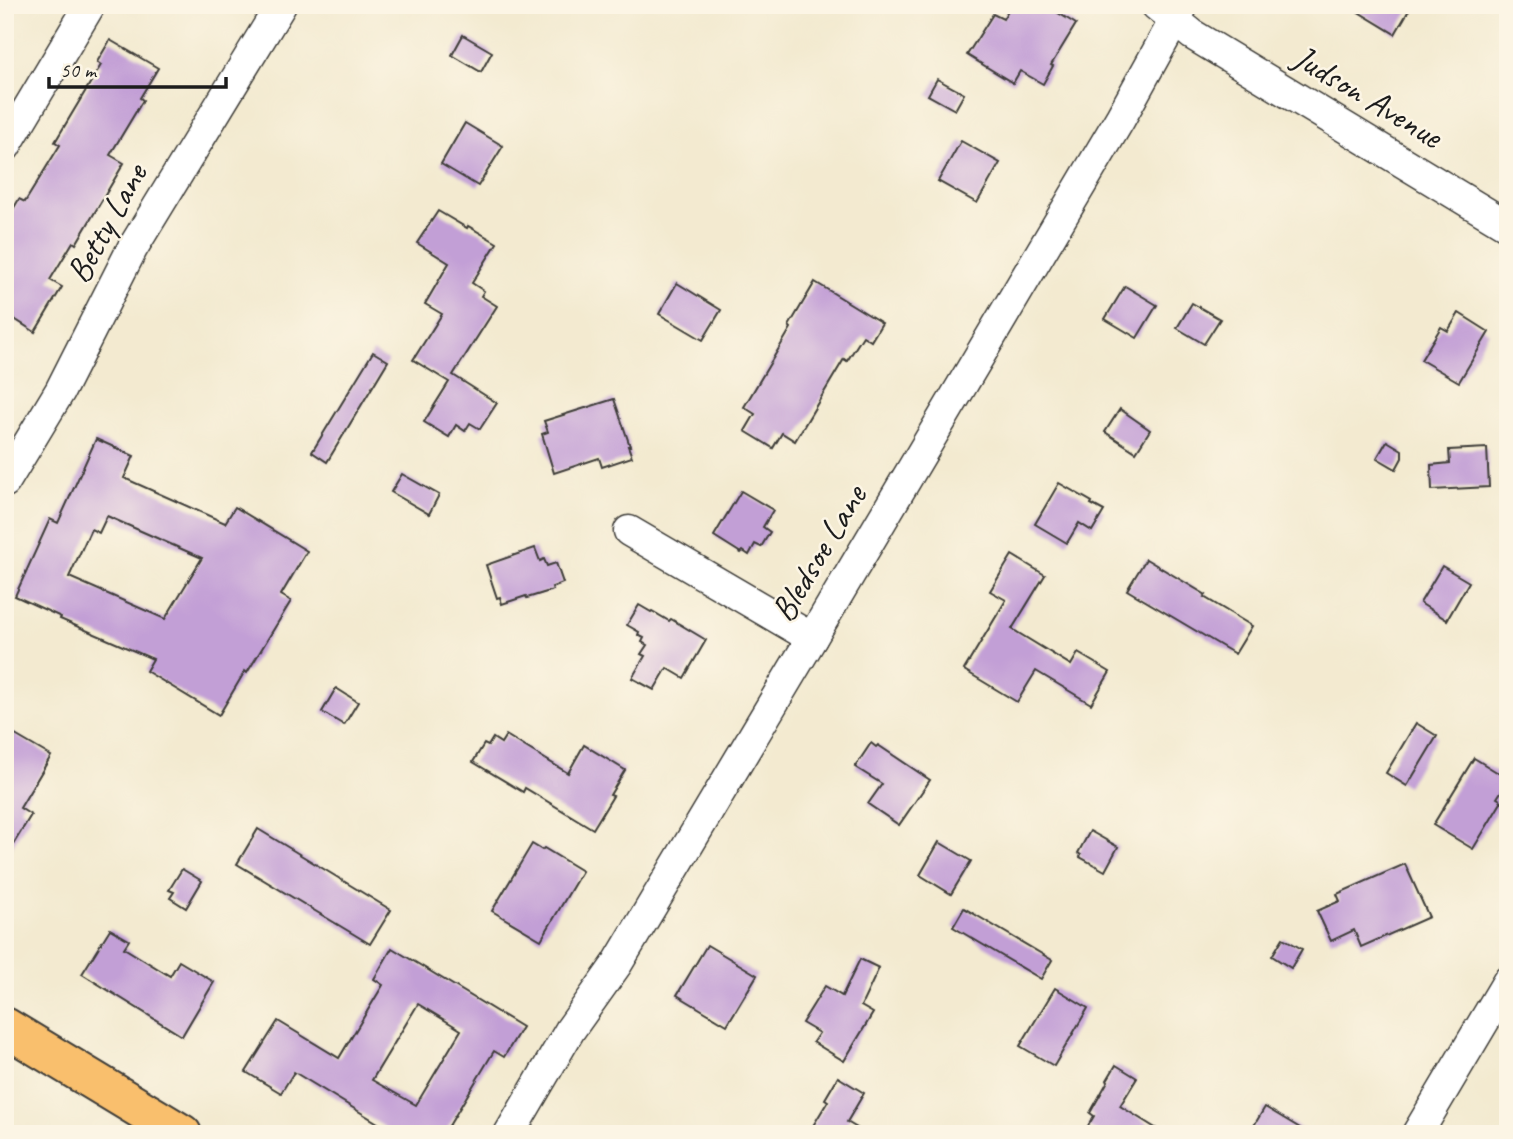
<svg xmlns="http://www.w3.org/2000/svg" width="1513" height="1139" viewBox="0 0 1513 1139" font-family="Caveat,sans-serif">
<rect width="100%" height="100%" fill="#fcf5e5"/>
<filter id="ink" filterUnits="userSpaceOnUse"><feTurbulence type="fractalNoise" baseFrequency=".0143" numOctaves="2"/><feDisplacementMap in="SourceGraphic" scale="14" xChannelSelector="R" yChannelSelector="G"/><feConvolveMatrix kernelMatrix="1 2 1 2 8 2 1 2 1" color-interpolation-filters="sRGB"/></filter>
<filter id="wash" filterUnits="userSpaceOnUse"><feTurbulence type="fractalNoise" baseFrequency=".00686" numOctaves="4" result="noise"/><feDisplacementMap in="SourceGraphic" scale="28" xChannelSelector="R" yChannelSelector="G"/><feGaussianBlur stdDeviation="1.57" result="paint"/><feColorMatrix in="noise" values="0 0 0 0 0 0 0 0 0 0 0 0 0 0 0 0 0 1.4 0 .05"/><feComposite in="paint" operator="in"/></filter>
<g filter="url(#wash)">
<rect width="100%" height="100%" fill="#f3ead0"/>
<g id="blocks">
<g fill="#c29fd6" fill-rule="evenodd">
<polygon points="1011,5 1045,5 1076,24 1051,65 1053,66 1043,84 1020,71 1013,83 967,55 993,14 1003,19"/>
<polygon points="1347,5 1412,5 1395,34"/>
<polygon points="463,35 492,52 481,72 452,55"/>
<polygon points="110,40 158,68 140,98 143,100 110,155 124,163 76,244 73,242 50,280 62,287 35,332 5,313 5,223 19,199 25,202 60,145 55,142 101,65 97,62"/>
<polygon points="937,79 964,94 955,110 928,95"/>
<polygon points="465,123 503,146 478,186 441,164"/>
<polygon points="961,141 1000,163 977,203 938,181"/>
<polygon points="438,211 467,228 468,226 497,243 472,283 484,291 481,296 497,306 453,375 497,403 480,429 470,423 465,431 456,425 449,437 424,422 449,382 413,360 442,314 425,304 449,263 417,243"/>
<polygon points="815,282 882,323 871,341 863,336 847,361 844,359 795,441 782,433 773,448 745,431 755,414 744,407 791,328 789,326"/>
<polygon points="677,283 721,310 703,340 659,314"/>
<polygon points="1125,286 1157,305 1137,338 1105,319"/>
<polygon points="1192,303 1220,319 1204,344 1177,328"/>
<polygon points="1459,313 1489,332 1459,382 1421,360 1441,327 1448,331"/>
<polygon points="373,352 388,361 327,462 312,452"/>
<polygon points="614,399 630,446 628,446 632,457 602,467 599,458 554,473 542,434 548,432 544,421"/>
<polygon points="1120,409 1150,430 1136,452 1105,432"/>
<path d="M96,439L134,456L124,478L225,523L235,507L307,551L281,595L291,601L247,673L245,671L219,715L146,671L153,659L60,619L61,617L15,596L50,519L58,523ZM107,516L202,558L165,619L69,577L91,529L99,533Z"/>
<polygon points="1387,441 1402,450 1402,458 1396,469 1377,458"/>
<polygon points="1487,448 1489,487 1432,490 1431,465 1450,463 1449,450"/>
<polygon points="402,474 439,495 429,514 391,492"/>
<polygon points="1059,483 1092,502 1091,504 1104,511 1092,531 1079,523 1067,543 1035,524"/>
<polygon points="741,491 773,510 763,527 770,532 761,547 755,544 749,555 743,551 741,553 714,536"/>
<polygon points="535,548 540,561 544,559 547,566 556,563 563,583 552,587 553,590 527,598 526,596 502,604 500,597 497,598 486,565"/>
<polygon points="1012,555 1045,575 1012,629 1071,665 1078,653 1110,672 1091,704 1036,671 1017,702 964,670 1006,600 990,591"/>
<polygon points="1146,559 1206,595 1204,597 1252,626 1235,654 1127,590"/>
<polygon points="1442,566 1469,582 1447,620 1420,603"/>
<polygon points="639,605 651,612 652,611 669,621 671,619 706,640 684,678 667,668 654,690 632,678 645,656 641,654 647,645 642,642 644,638 638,635 639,632 627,625"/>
<polygon points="336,688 358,702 344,725 322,712"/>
<polygon points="1416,723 1437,736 1407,786 1386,773"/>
<polygon points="5,729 51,756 20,808 31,815 5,858"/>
<polygon points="506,735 568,773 584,745 625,770 610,795 613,796 593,829 525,788 523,792 473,762 484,744 488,746 493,738 501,743"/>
<polygon points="871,743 876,747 878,745 930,780 899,825 868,804 882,784 855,767"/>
<polygon points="1474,758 1508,779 1508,781 1497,798 1502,801 1473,849 1433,825"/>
<polygon points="258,829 391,910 370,944 237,864"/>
<polygon points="1090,831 1118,847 1105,871 1080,857 1081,855 1078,853"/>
<polygon points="939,842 971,861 951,894 920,875"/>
<polygon points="532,844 542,850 544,848 582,871 541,940 492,911"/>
<polygon points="1405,864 1429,917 1361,947 1354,930 1331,941 1317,911 1340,901 1337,894"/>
<polygon points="182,869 202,881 186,908 170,898 174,892 169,890"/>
<polygon points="964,908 1052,960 1041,979 953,927"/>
<polygon points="110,929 129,940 124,948 170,976 179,961 214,982 182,1036 82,974"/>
<polygon points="1283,938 1302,949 1291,968 1272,956"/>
<polygon points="707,945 757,975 727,1025 677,995"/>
<path d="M392,948L522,1027L504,1057L494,1051L444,1134H396L294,1072L281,1093L246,1072L278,1021L339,1058L383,985L374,979ZM418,1004L461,1030L416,1105L372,1080Z"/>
<polygon points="860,959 879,968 861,1006 873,1013 844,1061 813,1042 819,1033 802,1023 825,986 842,996"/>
<polygon points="1055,988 1088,1008 1054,1066 1020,1046"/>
<polygon points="1116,1065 1137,1078 1120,1106 1165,1134 1101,1134 1088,1126 1094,1116 1090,1113 1108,1081 1107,1080"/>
<polygon points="838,1077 864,1093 847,1122 867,1134 808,1134 828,1101 825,1099"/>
<polygon points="1265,1107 1310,1134 1249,1134"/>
</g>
</g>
</g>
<g filter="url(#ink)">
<use href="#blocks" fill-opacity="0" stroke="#3c3b37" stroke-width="2"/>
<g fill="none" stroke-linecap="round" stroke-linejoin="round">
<defs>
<g id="minor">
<polyline points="1156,5 1193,35 1508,226"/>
<polyline points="5,147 90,5"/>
<polyline points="5,482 60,391 132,249 281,5"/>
<polyline points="629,531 812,638"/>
<polyline points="509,1134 570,1030 617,964 812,638 1120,119 1183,5"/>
<polyline points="1417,1134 1508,981"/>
</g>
<polyline id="major" points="5,1027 182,1134"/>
</defs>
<use href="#minor" stroke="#3c3b37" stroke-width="33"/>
<use href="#major" stroke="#3c3b37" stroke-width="42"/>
<use href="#minor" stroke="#fff" stroke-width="30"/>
<use href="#major" stroke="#f9bf6d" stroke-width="38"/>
</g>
</g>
<g text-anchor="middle" stroke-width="5" stroke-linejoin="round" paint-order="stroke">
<g font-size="35" fill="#1c1c1c" stroke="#fcf5e5">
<text transform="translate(1368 96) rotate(31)" y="12">Judson Avenue</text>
<text transform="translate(106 223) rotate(-61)" y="12">Betty Lane</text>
<text transform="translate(818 553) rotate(-59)" y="12">Bledsoe Lane</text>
</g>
</g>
<rect width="1513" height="1139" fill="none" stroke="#fcf5e5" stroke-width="28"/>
<path d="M49 77v10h177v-10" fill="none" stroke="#1c1c1c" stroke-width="3.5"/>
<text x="60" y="77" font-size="21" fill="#1c1c1c" stroke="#fcf5e5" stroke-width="5" paint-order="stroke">50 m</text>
</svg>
